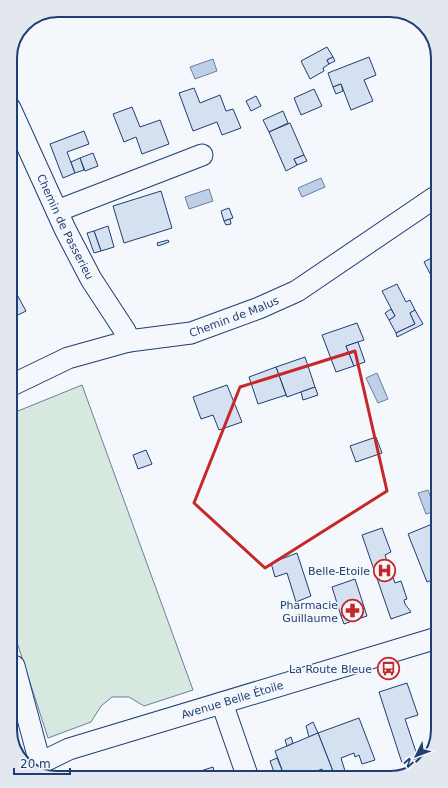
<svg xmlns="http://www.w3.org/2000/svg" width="448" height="788" viewBox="0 0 448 788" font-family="'DejaVu Sans',sans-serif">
<rect width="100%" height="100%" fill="#f4f7fb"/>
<polygon fill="#d7e8df" stroke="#687fa3" points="82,385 193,690 144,706 129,697 112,697 101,706 91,722 48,738 14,633 13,413"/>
<g fill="#bed0e5" stroke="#687fa3">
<polygon points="213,59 217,71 195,79 190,67"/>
<polygon points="321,178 325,187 302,197 298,188"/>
<polygon points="209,189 213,201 189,209 185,197"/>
<polygon points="377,373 388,399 378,403 366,378"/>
<polygon points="428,490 436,511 426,514 418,493"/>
</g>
<g fill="#d5e0f0" stroke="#1d3f73">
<polygon points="327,47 333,57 327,60 329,64 323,68 324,71 310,79 301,61"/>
<polygon points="333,57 335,61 329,64 327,60"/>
<polygon points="369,57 376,75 364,80 373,101 351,110 341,84 333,87 328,73"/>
<polygon points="341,84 343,91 336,94 333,87"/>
<polygon points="194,88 200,103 220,95 226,111 233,109 241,128 222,135 217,122 193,131 179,93"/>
<polygon points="314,89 322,106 301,115 294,98"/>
<polygon points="256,96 261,106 251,111 246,101"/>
<polygon points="132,107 140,127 160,120 169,144 142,154 136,137 124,142 113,114"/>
<polygon points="283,111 288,123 269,132 263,120"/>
<polygon points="290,123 304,155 294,159 297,165 286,171 269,132"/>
<polygon points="84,131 89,144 67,152 75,173 63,178 50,144"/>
<polygon points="93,153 98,166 85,171 80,158"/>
<polygon points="304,155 307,161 297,165 294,159"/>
<polygon points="80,158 84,170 75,173 71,162"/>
<polygon points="161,191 172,228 124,243 113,206"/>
<polygon points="229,208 233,218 224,221 221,211"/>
<polygon points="230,219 231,224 226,225 224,221"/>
<polygon points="108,226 114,247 101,251 94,231"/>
<polygon points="94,231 101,251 94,253 87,233"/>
<polygon points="168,240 169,242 158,246 157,243"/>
<polygon points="435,256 435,283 424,262"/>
<polygon points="397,284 406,302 410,300 415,310 410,313 415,324 396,333 389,320 395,316 382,291"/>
<polygon points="14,289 26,311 12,318 12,310 13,309 12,307 12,290"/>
<polygon points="391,309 395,316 389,320 385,313"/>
<polygon points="415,310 423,324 397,337 396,333 415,324 410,313"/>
<polygon points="357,323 364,340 346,346 354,366 336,372 322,335"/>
<polygon points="358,342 365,362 354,366 346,346"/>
<polygon points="305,357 315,387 287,397 276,367"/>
<polygon points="276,367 286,395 258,404 249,377"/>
<polygon points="227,385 242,422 219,430 213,415 201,419 193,397"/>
<polygon points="315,387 318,395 303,400 301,392"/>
<polygon points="376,437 382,453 356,462 350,446"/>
<polygon points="146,450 152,464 138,469 133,455"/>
<polygon points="437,522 437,578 427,582 408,534"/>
<polygon points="382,528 391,552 385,555 395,583 401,581 407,599 404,600 405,604 411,612 391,619 362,535"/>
<polygon points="297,553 311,596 296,602 287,573 275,577 271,563"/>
<polygon points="355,579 367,616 355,620 352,613 341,616 332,587"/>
<polygon points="352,613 355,620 344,624 341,616"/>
<polygon points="407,683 418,715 405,719 416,752 433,746 431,754 402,763 379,692"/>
<polygon points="359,718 375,760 362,764 359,755 355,757 354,753 341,758 345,771 334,774 318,733"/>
<polygon points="313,722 318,733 309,737 306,726"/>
<polygon points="318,733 334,774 324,774 322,769 307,775 284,775 275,751"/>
<polygon points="291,737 293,743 287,746 285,740"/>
<polygon points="277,758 284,775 275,775 270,761"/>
<polygon points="213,767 215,776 185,776"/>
</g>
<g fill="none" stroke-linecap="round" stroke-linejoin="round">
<defs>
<g id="minor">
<path id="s1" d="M10,108L65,229L91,279L125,331L129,341"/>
<polyline points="57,211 202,155"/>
<path id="s2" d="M12,385L68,358L129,341L191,333L259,308L297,291L434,198"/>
<polyline points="14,666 40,763"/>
<polyline points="222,703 247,775"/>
<path id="s3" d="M30,768L69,749L437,638"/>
</g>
</defs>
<use href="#minor" stroke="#1d3f73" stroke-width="23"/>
<use href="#minor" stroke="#f4f7fb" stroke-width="21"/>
</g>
<path fill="none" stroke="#c62828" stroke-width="3" stroke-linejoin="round" d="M355,351L387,491L265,568L194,503L240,387Z"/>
<defs>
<symbol id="hospital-ring" viewBox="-11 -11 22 22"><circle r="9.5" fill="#f4f7fb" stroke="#c62828" stroke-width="1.5"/><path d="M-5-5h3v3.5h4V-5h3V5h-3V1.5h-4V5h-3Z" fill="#c62828"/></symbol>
<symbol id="pharmacy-ring" viewBox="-11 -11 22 22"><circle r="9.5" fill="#f4f7fb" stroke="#c62828" stroke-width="1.5"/><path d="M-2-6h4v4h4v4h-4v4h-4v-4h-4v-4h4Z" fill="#c62828"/></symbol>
<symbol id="bus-ring" viewBox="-11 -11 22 22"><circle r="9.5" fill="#f4f7fb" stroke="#c62828" stroke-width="1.5"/><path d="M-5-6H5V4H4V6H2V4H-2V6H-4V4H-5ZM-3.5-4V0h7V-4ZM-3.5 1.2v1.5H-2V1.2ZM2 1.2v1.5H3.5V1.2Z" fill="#c62828"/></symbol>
</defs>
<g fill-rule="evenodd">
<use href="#hospital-ring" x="372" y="558" width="25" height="25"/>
<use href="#pharmacy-ring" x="340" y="598" width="25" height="25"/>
<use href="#bus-ring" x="376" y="656" width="25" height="25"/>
</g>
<g text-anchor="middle" stroke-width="3" stroke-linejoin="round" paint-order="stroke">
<g font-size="11" fill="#1d3f73" stroke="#f4f7fb">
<text dy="4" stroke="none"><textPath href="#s1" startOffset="131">Chemin de Passerieu</textPath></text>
<text dy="4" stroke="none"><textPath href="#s2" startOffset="234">Chemin de Malus</textPath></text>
<text dy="4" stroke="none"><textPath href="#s3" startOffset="214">Avenue Belle Étoile</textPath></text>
</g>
<g font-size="11" fill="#1d3f73" stroke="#f4f7fb" text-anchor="end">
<text x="370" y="575">Belle-Etoile</text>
<text x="338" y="609">Pharmacie<tspan x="338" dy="13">Guillaume</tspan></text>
<text x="372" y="673">La Route Bleue</text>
</g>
</g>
<path d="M0 0H448V788H0ZM58 17H390A41 41 0 0 1 431 58V730A41 41 0 0 1 390 771H58A41 41 0 0 1 17 730V58A41 41 0 0 1 58 17Z" fill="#e3e8f0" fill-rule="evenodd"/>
<path fill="none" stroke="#1d3f73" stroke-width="2" d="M58 17H390A41 41 0 0 1 431 58V730A41 41 0 0 1 390 771H58A41 41 0 0 1 17 730V58A41 41 0 0 1 58 17Z"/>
<g transform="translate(416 756) rotate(228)" stroke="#f4f7fb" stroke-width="3" paint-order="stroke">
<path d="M0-3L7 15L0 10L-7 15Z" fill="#1d3f73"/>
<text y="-6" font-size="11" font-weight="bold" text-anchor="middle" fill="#1d3f73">N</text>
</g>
<path d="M14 768v6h56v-6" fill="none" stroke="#1d3f73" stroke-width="2"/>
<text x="20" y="768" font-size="12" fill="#1d3f73" stroke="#f4f7fb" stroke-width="3" paint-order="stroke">20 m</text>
</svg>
